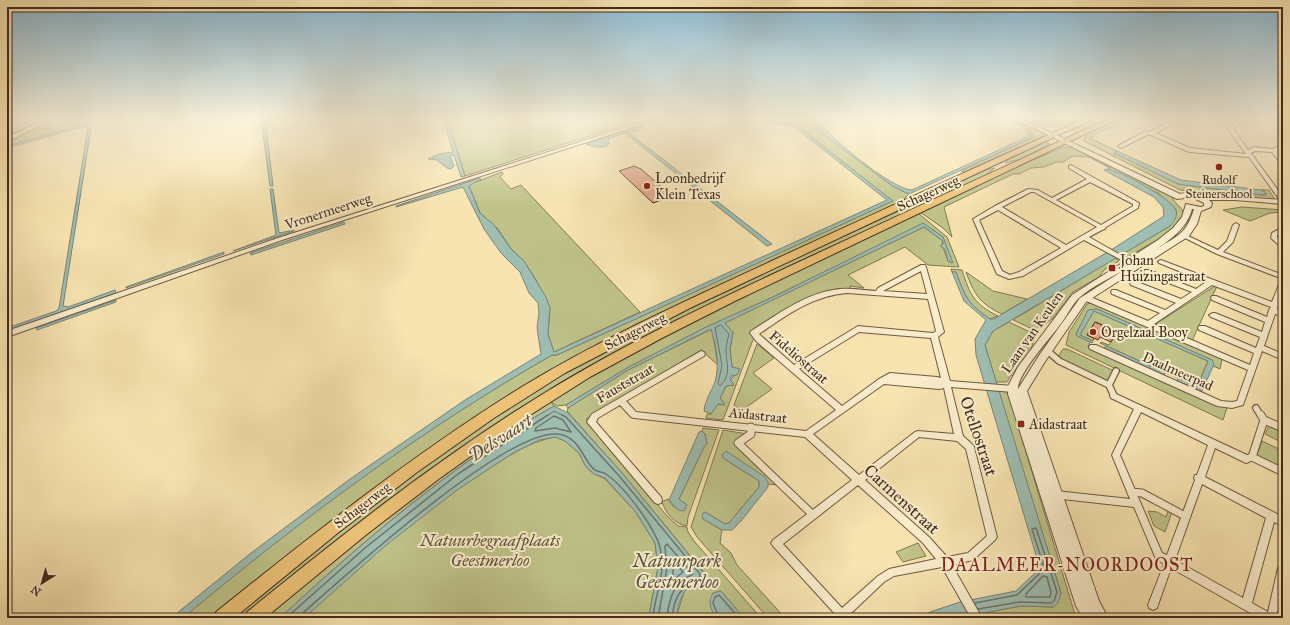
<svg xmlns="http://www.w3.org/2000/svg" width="1290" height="625" viewBox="0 0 1290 625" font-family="'IM FELL Great Primer',serif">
<rect width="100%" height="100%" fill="#f7e4b1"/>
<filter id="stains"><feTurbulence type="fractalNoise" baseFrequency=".005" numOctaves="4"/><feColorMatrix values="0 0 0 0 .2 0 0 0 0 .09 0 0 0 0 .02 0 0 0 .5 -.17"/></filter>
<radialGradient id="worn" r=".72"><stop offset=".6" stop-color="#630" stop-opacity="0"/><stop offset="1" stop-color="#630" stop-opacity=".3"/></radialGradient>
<g fill="#bfc389" stroke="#807754">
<polygon points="54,118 65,118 89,122 87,125 7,146 7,142 36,128"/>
<polygon points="447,118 646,118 465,176"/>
<path d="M778,118H811L820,132L894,187L909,194L901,202L696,296L620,334L378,487L331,521L212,618H183C298,520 421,430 552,355H557L892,201L798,126Z"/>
<polygon points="1010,118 1015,118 1044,134 1044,136 964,172 961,171 1032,138 1033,135 1027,127"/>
<path d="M1027,118H1041L1057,122L1082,118C1055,130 1053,130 1027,118Z"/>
<polygon points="1098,118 1110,118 1078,133 1072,130"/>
<polygon points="1119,118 1130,118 1098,133 1090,138 1117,151 1114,153 1178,184 1261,195 1266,195 1264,190 1261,190 1269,190 1275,200 1180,190 1084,141 1085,137 1095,132 1093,130"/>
<polygon points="1043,141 1050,144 1021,159 1005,163 1013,155"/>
<path d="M1064,147L1078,149L1171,195C1173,203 1182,206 1184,214L1172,231L1126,258L1121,255L1170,226L1175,208L1158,193L1108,169L1110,168L1089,157L1073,156L1063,162H1057L1044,167L1031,168L1019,174H1013L944,207L952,237L943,228L920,212L999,174Z"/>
<polygon points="995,168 984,176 606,358 245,618 230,618 360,512 537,387 660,320 980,171"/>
<polygon points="502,172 503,174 500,177 511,189 521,185 640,312 554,352 548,334 550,308 536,280 524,261 511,249 498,229 480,213 469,186 471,184"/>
<polygon points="1242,207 1283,210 1283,212 1270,213 1250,221 1223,210"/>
<path d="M918,213L947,237L959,267L928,265L905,247L848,275L864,288L850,286L851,290C814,289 782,309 753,330L754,337L723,420L706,418L707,414H711L718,404L722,405L724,403L720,398L726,386L734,385L730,380L740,369L732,367L730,349L733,332L724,323L924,227L943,241L942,245L948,261L952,263L943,237L923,224L773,297L707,327L627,368L566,405L557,406L551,402L554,406C455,462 363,541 280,618H263L422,488L559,394L639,348L773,282Z"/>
<polygon points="1115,258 1119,261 1104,270 1099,277 1073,292 1053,318 1037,331 1013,320"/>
<path d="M951,269L962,270C970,295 974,304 998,316L990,319C968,304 965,297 956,272H952Z"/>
<path d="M966,272L993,291L1027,299L1002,314C980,304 974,294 966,272Z"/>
<polygon points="1215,286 1217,286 1192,341 1154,325"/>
<polygon points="1090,303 1102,307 1222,359 1220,369 1213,366 1212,360 1097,309 1089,310 1076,334 1090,342 1088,347 1227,408 1223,420 1066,345 1069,332 1087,304"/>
<polygon points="1094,311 1208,361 1197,387 1100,343 1101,342 1109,345 1117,332 1096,322 1087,335 1094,338 1093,341 1079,335"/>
<polygon points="1009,322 1036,335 1031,349 1014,372 1014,376 1011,375 1007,382 996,382 985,345 993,331"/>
<polygon points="712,329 718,365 701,350 586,419 667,516 678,526 687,527 688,532 694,541 761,618 744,618 721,591 713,593 712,609 716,618 676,618 684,592 689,587 695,585 706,575 623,474 567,411 568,408 628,370"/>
<polygon points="757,344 774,358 753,373 772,389 741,411 734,405"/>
<polygon points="1063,349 1067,349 1114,371 1108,383 1057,358"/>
<polygon points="998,391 1008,392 1076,618 984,618 981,613 1021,606 1053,607 1061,593"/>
<polygon points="1270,424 1283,430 1283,443 1265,434"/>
<path d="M703,428L719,430L688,517L687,526C675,524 666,514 662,502L668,499L674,507L687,505L679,499L704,447L707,444L705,434L702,431Z"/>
<polygon points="723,430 747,434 736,443 779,485 767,484 726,451 722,455 723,458 759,481 759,487 729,523 725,524 705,512 703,519 722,530 720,543 731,553 737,565 785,618 768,618 697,537 691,527"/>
<path d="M555,437L565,441L579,453L586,467L594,474L604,478L635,511L655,543L658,567L649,616L650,618H304C360,566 418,515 482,473C506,458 527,442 555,437Z"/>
<polygon points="1262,441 1283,451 1283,468 1257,455"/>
<polygon points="1148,511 1157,512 1166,517 1168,511 1172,512 1165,532 1154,526"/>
<polygon points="918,543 926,556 903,562 896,552"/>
</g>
<g fill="#9ebeb2" stroke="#798377">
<polygon points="35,118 44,118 7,136 7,132"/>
<polygon points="65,118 112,118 92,122 63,306 68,307 115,290 116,293 7,331 7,328 56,311 59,308 88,128 86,126 7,148 7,146 89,123"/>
<polygon points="261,118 265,118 273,186 270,186"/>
<polygon points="443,118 447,118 465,176 461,177 454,155 450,156 454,166 451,169 447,168 437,160 428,159 439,154 453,152"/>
<path d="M764,118H778L798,125V127L893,201L557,355H552C421,430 299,521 183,618H171L251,553L350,479L465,400L541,354L537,328L539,313L538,303L529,293L520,272L501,253L484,229L463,187L396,207V206L480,178L481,179L469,186L480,213L494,225L511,249L524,261L546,297L550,308L548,334L554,352L887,200L793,126L771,122Z"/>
<path d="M811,118H815C826,134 892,190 912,190L1029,136L1022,126L1008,118L1023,125L1033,137L909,194L894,187L820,132Z"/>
<path d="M640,126L642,128L629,133L772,244L767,246L625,133L608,139L609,144C603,150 593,146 586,144Z"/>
<polygon points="1117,151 1181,180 1261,190 1267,194 1261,195 1178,184 1114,153"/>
<path d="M1107,169C1120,171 1171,198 1176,210C1178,216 1174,221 1170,226L993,331L985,345L1061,593L1058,603L1053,607L1021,606L958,618H921L930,612L960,602L1016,591L1036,572L1039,565L976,355L975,339L986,320L964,301L952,272H956C965,297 968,304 990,319H994L1111,250L1164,216L1163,207L1154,197L1104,170Z"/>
<polygon points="270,189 273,189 279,233 294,230 294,231 233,251 276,235"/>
<polygon points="344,222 345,224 251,255 250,253"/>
<path d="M923,223L943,237L953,263L948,261L945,249L940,246L943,244V241L924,227L725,323L733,332L730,349L732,367L740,369L737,375L731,376L730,379L734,385L726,386L720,398L725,405L718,404L711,414L704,411C705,400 711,392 715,382C720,364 716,346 711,329L628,370L568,408L566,405L627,368L706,327L773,297Z"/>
<polygon points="224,252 224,254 126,288 126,287"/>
<polygon points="116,300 116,302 37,330 36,328"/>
<polygon points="1097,309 1212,360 1214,364 1202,391 1177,381 1178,378 1197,387 1208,361 1094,311 1080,335 1093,341 1092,343 1077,336 1076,334 1088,310"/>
<polygon points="1106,346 1162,371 1165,372 1164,375 1104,348"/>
<path d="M554,406L568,413L623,474L706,576C702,583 693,583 688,588C681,593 677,610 676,618H650L649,616L658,567L655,543L635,511L605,478L594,474L586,467L579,453L565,441L555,437L539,440L513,453L457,490L385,546L304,618H280C363,541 456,462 554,406Z"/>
<polygon points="702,431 705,434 707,444 704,447 679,499 687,505 684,511 678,510 669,500 699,432"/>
<polygon points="726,451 765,477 768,482 768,487 741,521 732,530 722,530 703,519 702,516 703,513 705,512 725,524 729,523 759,487 759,481 723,458 722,455"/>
<path d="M721,591L744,618H716C711,609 707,603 713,593Z"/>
</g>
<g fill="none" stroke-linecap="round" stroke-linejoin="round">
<g stroke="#707468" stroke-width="1">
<path d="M721,325L729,334C728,339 726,345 726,350C726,365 732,374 720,386L718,384L722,365L715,328Z"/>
<polyline points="547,416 554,411 564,416"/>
</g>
<g stroke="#707468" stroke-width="1.5">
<path d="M562,415L566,417L620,477L700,574V577C681,587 674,596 672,618"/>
<polygon points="554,416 563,420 571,432 555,428 535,431 536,428"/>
<polygon points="675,562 683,572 673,580 673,564"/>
<polygon points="1043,576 1047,577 1051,592 1050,597 1026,597 1026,594"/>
<polyline points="975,603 1017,595 1039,574 1043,564 1032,529 1036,528 1057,592 1054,601 1051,603 1020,602 978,609"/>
<polyline points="286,618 365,548 458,474 548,415"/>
<path d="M301,618L303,613C346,575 505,430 557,434C581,436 583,462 595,470C599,472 603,472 606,474C625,487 649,521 658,541C661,549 662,559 662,568C661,585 654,601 653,618"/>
<path d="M658,618L667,568L665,546L667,544L693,574C690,577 685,577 682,580C672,588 668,606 667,618"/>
<polyline points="719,618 713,603 715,597 719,595 739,618"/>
</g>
</g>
<g fill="#e2a388" stroke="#412b1e">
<polygon points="634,166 641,169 672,196 653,203 619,171"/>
<polygon points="1095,322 1102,325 1101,328 1115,334 1111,342 1100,337 1098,340 1087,335"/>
</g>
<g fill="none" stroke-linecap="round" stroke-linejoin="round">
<defs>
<g id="pedestrian-far1">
<polyline points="1050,353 1059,361 1109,385"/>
<polyline points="1114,396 1109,385 1116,371"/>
<polyline points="1256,408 1261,416"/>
</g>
<g id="pedestrian">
<polyline points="1261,415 1264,420"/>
<polyline points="751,427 751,434 738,443 813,515"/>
<polyline points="1252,457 1264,420 1283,428"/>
<polyline points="1249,458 1252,457 1283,472"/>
<polyline points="1131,492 1142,493 1185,516"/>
</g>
<g id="minor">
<polygon points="48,118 54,118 7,142 7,138"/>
<polygon points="655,118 662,118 282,240 7,337 7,331 278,238"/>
<polygon points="1014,118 1020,118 1055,135 1054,136 1050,136"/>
<polygon points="1176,118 1182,118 1156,133 1190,148 1246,154 1227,128 1239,121 1237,118 1241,118 1245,121 1233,128 1248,150 1254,147 1273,149 1283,144 1283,148 1277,151 1283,159 1283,165 1281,164 1272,152 1255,151 1251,153 1283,197 1283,203 1281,202 1249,157 1189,152 1151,135 1147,135 1121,148 1118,146 1144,132 1151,131"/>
<polygon points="1279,118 1283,118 1283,121"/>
<path d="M1071,165L1139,203L1138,208L1106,227L1105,229L1102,230L1089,237L1131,261L1132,262L1131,263H1127L1084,240L1023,276L1009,279L997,274L973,219L995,206L1028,189L1038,190L1052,198L1087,179L1069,168V166ZM1090,182L1133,204V206L1101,225L1056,200ZM1031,192H1034L1097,227L1066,245L1002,207ZM998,210L1061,248L1019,272L1010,275L1002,271L979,220Z"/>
<polygon points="1236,223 1239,225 1233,242 1223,252 1283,275 1283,279 1217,254 1181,236 1182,235 1186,235 1218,250 1227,241 1233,225"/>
<polygon points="1283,227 1283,232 1277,235 1277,237 1283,243 1283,248 1281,247 1271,238 1272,233"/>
<path d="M1161,260L1272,302L1280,282L1283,280V292L1277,309L1283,311V316L1275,314L1264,346L1283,354V360L1262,351L1243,405L1232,408L1217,406L1090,349L1089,347L1090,345H1096L1221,401L1232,402L1237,401L1248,370L1084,300L1083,298L1084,296H1088L1148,321L1160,313L1112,294L1111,292L1112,290H1116L1165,310L1176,303L1131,285L1130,283L1131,281H1135L1181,299L1192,292L1145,274L1144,272L1145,270H1149L1196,289L1206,282L1159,263L1158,262L1159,261ZM1212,285L1271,307L1269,310L1267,317L1216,296H1212L1211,298L1212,300L1265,322L1262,332L1215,313H1213L1209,315L1211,317L1260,337L1256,348L1205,326H1199L1198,328L1199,330L1254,353L1250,365L1154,324Z"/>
<path d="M921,265H925L926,267L944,332L938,337L950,381L1013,386L1016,387L1017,389L1016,391L1013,392L951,387L963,436L973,445L974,447L997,537L995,540L973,560L952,565L982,618H971L942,567L894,576L884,582L846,618H833L835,614L773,546L771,543L773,540L852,480L805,437L634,418L631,417L620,405L598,418L596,422L661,497L662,500L661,503L658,504L655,503L587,422L592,414L701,351L704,352L705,354L704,356L626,401L636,412L806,431L836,410L756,341L750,333L751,331C777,315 803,295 833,290C847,287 862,290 876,291L878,288ZM921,271L927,294L883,291ZM847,293L928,299L936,331L933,333L858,326L794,365L759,334C787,315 812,296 847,293ZM859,332L931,338L941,378L937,377L890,373L879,379L842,406L799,369ZM884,384L939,389L944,388L954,434L918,431L915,432L859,475L813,434ZM919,437L957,441L966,449L987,536L968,553L947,557L929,537L865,480ZM858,485L923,543L936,559L889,569L878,576L842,608L783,544Z"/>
<path d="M1114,393L1249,456L1250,459L1249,462L1246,463L1215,448L1205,477L1283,517V526L1274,522L1252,603L1268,612L1278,568L1280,565L1283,563V588L1276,618H1259L1171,568L1157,608L1153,610L1149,608L1148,605L1164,564L1156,559L1134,507L1053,498L1052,495L1053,492L1056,491L1130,499L1112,455L1134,409L1111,398L1110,396L1111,394ZM1141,412L1208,445L1197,475H1195L1194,478L1195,480L1167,555L1162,553L1120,455ZM1202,484L1266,518L1243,598L1175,560Z"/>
</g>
<path id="tertiary" d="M1052,133L1180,194C1190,191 1195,196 1205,196C1231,196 1257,198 1283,200V204L1235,200H1209L1212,203L1211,207L1201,211L1197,224L1189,236L1086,302L1046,360L1027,391L1099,601L1108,618H1083L1076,606L1008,394V386L1018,367L1072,295L1158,240L1173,228L1182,217L1186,204L1201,207L1204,206V203L1192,197L1177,199L1050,136L1049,135ZM1192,209H1194C1186,234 1179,235 1158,248C1173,238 1188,226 1192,209ZM1124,270L1080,298L1040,354L1018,389C1018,372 1052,337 1062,322C1068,314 1072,304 1080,297C1093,286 1110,278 1124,270Z"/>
<g id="primary">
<path d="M1086,118H1095L690,308L565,373L494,418L416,473L339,532L234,618H214L216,612C316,532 416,452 525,385C606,336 693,298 778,258C880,211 983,164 1086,118Z"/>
<path d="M1110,118H1119L735,301L662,338L590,377L516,424L440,478L367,534L265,618H245L247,612C343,534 440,457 546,392C631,340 723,297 814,255C912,209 1011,164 1110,118Z"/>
</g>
</defs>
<use href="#pedestrian-far1" stroke="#6e5943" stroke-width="8"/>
<use href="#pedestrian" stroke="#6e5943" stroke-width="9"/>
<use href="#minor" stroke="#6e5943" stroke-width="2"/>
<use href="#tertiary" stroke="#6e5943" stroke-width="2"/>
<use href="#primary" stroke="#412b1e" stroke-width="2"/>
<use href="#pedestrian-far1" stroke="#faedcc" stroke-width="5.5"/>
<use href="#pedestrian" stroke="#faedcc" stroke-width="7"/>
<use href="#minor" fill="#faedcc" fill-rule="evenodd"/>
<use href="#tertiary" fill="#faedcc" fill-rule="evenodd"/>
<use href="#primary" fill="#ecc278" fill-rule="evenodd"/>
</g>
<linearGradient id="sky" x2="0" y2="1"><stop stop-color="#8ab8d2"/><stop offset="0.58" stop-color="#fbf3dc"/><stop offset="1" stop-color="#fbf3dc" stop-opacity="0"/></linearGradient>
<rect width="1290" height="205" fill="url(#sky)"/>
<g fill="#8f2418" stroke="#faedcc" stroke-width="1.5">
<circle cx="1219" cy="167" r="4"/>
<circle cx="647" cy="186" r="4"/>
<rect x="1108" y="264" width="8" height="8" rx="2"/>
<circle cx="1093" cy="332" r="4"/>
<rect x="1017" y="420" width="8" height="8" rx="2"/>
</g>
<g text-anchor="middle" stroke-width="4" stroke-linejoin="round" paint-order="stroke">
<g font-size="12" fill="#412b1e" stroke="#faedcc">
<text x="1219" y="184">Rudolf<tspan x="1219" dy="14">Steinerschool</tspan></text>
</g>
<g font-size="14" fill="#412b1e" stroke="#faedcc" text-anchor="start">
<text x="655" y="183">Loonbedrijf<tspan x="655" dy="16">Klein Texas</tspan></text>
<text x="1120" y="265">Johan<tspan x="1120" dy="16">Huizingastraat</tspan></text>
<text x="1101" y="337">Orgelzaal Booy</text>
<text x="1029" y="429">Aidastraat</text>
</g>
<g font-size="14" fill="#412b1e" stroke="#faedcc">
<text transform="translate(928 193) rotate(-25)" y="5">Schagerweg</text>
<text transform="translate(328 211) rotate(-18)" y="5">Vronermeerweg</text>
<text transform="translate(635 331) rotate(-27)" y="5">Schagerweg</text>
<text transform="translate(1032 332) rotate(-55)" y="5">Laan van Keulen</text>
<text transform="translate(799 357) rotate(41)" y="5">Fideliostraat</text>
<text transform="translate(1178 371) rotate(24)" y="5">Daalmeerpad</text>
<text transform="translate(625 383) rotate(-30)" y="5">Fauststraat</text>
<text transform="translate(758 415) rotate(6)" y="5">Aïdastraat</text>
<text transform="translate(362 505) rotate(-37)" y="5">Schagerweg</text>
</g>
<g font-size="17" fill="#412b1e" stroke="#faedcc">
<text transform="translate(979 436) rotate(71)" y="6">Otellostraat</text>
<text transform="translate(902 499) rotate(42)" y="6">Carmenstraat</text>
</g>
<g font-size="17" font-style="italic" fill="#605139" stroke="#faedcc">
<text x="490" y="546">Natuurbegraafplaats<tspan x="490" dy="20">Geestmerloo</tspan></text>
</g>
<g font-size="18" font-style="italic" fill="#585043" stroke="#faedcc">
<text transform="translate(500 438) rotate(-33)" y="6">Delsvaart</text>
<text x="677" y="567">Natuurpark<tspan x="677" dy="21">Geestmerloo</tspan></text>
</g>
<g font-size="18" letter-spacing="1" fill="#7a1f14" stroke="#faedcc">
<text x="1067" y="571">DAALMEER-NOORDOOST</text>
</g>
</g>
<rect width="1290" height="625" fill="none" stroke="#f7e4b1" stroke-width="24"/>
<rect x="8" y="8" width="1274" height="609" fill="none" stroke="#412b1e" stroke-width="2"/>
<rect x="12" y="12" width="1266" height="601" fill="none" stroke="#412b1e"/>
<g transform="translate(42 583) rotate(217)" stroke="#faedcc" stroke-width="3" paint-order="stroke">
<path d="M0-3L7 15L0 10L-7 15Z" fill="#412b1e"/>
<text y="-6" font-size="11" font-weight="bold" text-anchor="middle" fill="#412b1e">N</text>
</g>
<rect width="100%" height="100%" filter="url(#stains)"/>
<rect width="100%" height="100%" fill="url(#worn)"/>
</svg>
